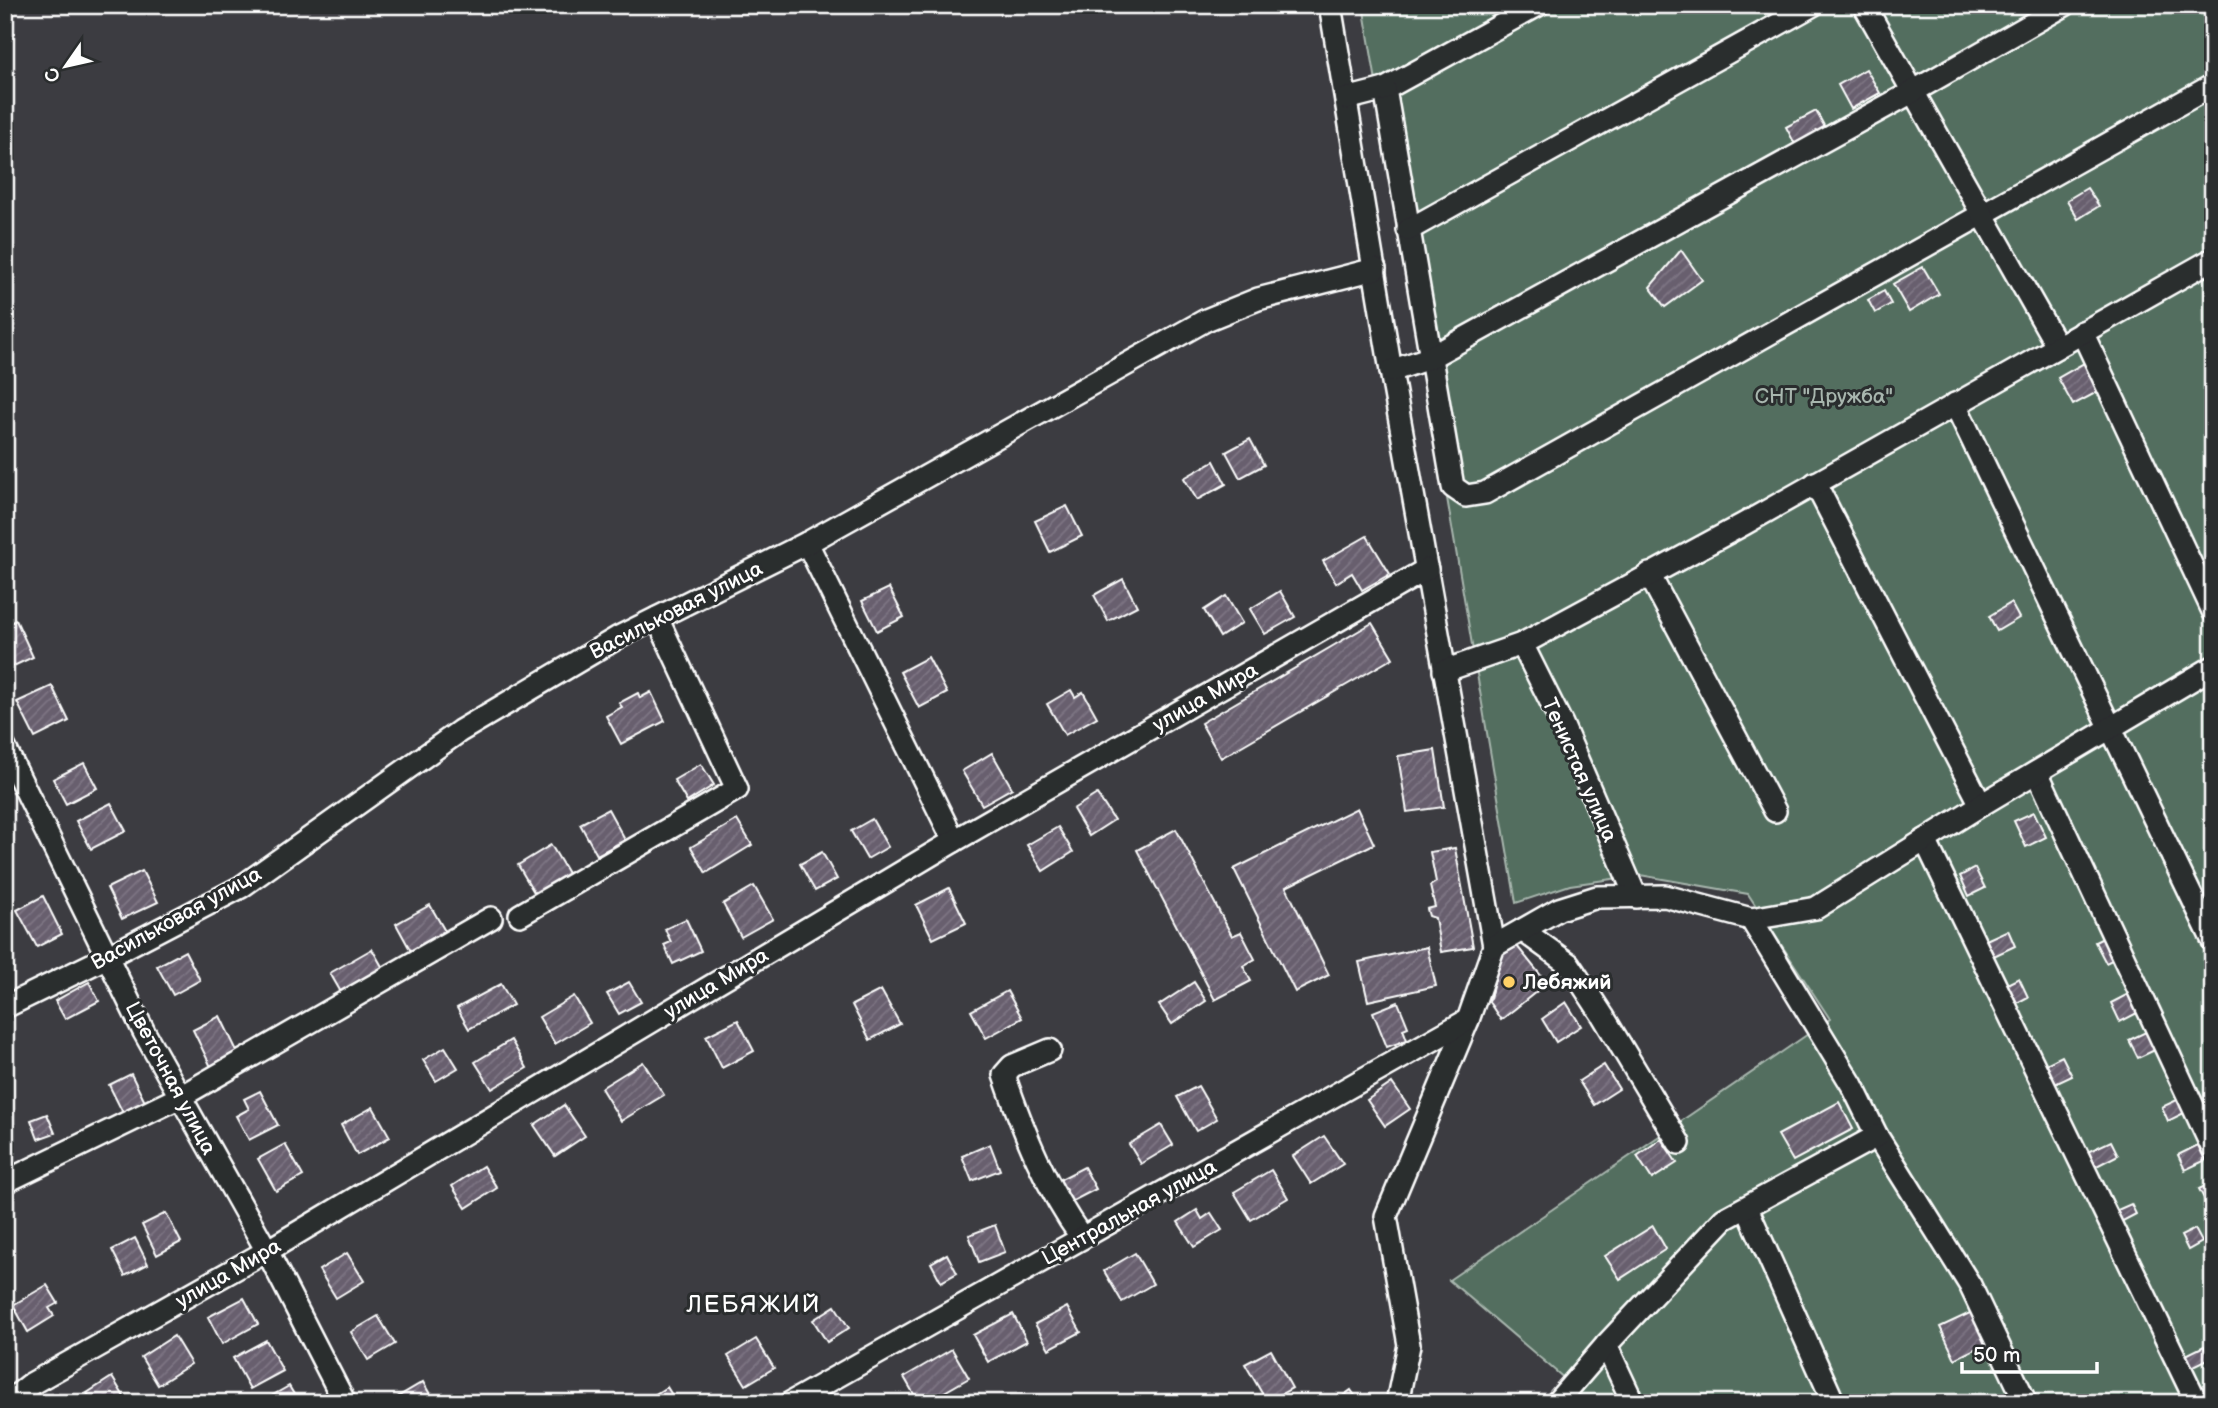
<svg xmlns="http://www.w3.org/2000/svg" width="2218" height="1408" viewBox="0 0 2218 1408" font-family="'Balsamiq Sans',sans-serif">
<defs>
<pattern id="building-hatch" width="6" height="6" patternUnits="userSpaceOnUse" patternTransform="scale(1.75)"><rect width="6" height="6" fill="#675e6e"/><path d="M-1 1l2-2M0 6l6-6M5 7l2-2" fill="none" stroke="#7e7684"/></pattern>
</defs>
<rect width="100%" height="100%" fill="#3c3c41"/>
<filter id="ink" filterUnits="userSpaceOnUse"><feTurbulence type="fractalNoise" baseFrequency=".0143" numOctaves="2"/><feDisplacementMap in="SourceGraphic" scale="14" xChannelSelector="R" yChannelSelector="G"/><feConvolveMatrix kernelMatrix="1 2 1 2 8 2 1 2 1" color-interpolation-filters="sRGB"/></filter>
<g filter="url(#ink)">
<polygon fill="#526e5e" stroke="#a8b6ae" stroke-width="2" points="1363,5 2213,5 2213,1403 1571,1403 1579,1391 1449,1280 1830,1019 1748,894 1640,875 1570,885 1516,903"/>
<g fill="url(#building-hatch)" stroke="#fff" stroke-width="2">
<polygon points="1866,69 1880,93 1851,109 1838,85"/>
<polygon points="1816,111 1827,131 1797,148 1786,127"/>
<polygon points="2087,188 2099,206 2078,219 2067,200"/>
<polygon points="1681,250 1702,280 1665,307 1650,287"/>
<polygon points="1923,267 1939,294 1909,312 1893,284"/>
<polygon points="1884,291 1891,304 1875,313 1868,300"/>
<polygon points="2086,362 2101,390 2073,405 2058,378"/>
<polygon points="1250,439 1264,465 1240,478 1226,452"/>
<polygon points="1214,461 1226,484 1197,500 1184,478"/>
<polygon points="1067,506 1082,536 1050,552 1035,521"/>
<polygon points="1367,536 1390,574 1362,590 1352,573 1336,583 1323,561"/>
<polygon points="1123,579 1137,606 1108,621 1094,595"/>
<polygon points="889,588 904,617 877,631 862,601"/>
<polygon points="1280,591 1295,617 1265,634 1250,609"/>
<polygon points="1226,596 1242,623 1220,637 1204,610"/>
<polygon points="2011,603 2019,618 1997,631 1989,616"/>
<polygon points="16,620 33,657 5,670 5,625"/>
<polygon points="1372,623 1393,658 1221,758 1201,723"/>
<polygon points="928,657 947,693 919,708 900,672"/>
<polygon points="52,686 69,721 35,738 17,702"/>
<polygon points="1071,690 1075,697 1083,692 1097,717 1065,735 1047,704"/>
<polygon points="651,692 665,721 621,744 606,716 622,707 619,703 638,693 640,698"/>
<polygon points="1435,750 1444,807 1407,812 1398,756"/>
<polygon points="992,753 1012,788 982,805 962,771"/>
<polygon points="84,763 97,788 66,804 53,779"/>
<polygon points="701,764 714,785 687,802 674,780"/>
<polygon points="1097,794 1114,820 1089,836 1073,809"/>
<polygon points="111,803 126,831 91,849 76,821"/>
<polygon points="1357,808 1374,844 1286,887 1329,975 1295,992 1234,869"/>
<polygon points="608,809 625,840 597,855 580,824"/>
<polygon points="2034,812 2046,837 2026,847 2014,821"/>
<polygon points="872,819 888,847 867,859 851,831"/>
<polygon points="737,820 752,845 706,873 691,847"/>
<polygon points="1058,827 1073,852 1043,871 1027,845"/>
<polygon points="1176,829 1232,936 1241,932 1255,959 1243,966 1251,981 1215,1000 1137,850"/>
<polygon points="551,845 569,875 535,894 518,865"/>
<polygon points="1455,848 1473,947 1441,952 1435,918 1429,916 1427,909 1435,907 1430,886 1436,882 1430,852"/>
<polygon points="822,852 837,879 815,891 800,864"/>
<polygon points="1975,868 1985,888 1969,896 1960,876"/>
<polygon points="142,871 158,902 122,919 107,888"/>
<polygon points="754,886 773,919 741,937 723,904"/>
<polygon points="949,888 966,923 933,939 916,905"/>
<polygon points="43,896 62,934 37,947 17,910"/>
<polygon points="430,905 446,933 412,953 396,924"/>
<polygon points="686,919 701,951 673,964 664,945 671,942 665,929"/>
<polygon points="2008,930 2015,946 1994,956 1986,940"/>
<polygon points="2107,936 2118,957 2106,963 2095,942"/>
<polygon points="1517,946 1547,983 1501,1020 1489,1002 1501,956"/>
<polygon points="1427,947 1436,986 1368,1001 1359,962"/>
<polygon points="372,949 384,970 342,994 330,973"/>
<polygon points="185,951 200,980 173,995 157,966"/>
<polygon points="2019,978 2028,997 2017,1003 2007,984"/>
<polygon points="89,982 99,1001 65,1019 55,1001"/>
<polygon points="629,982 641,1002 619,1014 607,994"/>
<polygon points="1194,982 1206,1001 1172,1024 1159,1005"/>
<polygon points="501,984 513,1005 469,1029 457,1008"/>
<polygon points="881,990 900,1024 870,1040 852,1005"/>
<polygon points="1007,991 1022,1018 986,1038 971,1011"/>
<polygon points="2130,993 2139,1012 2120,1022 2111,1003"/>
<polygon points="574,996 590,1023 555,1044 539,1017"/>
<polygon points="1398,1002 1408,1027 1403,1029 1407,1040 1387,1047 1373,1012"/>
<polygon points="1566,1002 1581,1026 1556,1042 1542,1019"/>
<polygon points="220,1016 238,1053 211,1067 193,1030"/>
<polygon points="738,1020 754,1051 722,1068 706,1036"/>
<polygon points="2148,1031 2157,1049 2138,1058 2129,1040"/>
<polygon points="511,1040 527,1068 492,1089 475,1062"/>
<polygon points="445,1047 458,1068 436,1081 423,1060"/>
<polygon points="2062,1056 2072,1076 2051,1086 2042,1066"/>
<polygon points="643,1062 664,1095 621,1121 601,1088"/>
<polygon points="1604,1065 1619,1089 1594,1105 1579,1081"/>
<polygon points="131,1074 146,1104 124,1115 109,1085"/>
<polygon points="1392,1083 1410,1109 1385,1126 1367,1100"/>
<polygon points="1198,1086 1217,1119 1196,1131 1177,1097"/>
<polygon points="260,1091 278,1125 249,1140 236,1116 249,1109 244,1099"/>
<polygon points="2179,1099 2186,1112 2168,1121 2162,1107"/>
<polygon points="1839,1102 1853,1129 1793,1161 1778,1135"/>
<polygon points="564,1105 585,1136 555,1156 534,1125"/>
<polygon points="373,1107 390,1137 357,1155 341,1125"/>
<polygon points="47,1114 55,1133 38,1139 31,1120"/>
<polygon points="1161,1125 1173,1145 1141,1164 1129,1144"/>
<polygon points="1324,1136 1343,1164 1311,1184 1293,1156"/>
<polygon points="1661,1139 1677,1163 1652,1179 1637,1156"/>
<polygon points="2111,1141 2118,1155 2089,1170 2081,1155"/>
<polygon points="285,1144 303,1176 276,1191 258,1159"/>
<polygon points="990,1144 1000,1170 972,1181 962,1156"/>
<polygon points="2200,1144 2208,1159 2185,1170 2178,1155"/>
<polygon points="483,1166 497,1188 466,1208 452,1186"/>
<polygon points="1084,1167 1096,1189 1071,1202 1059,1180"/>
<polygon points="1271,1170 1288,1198 1251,1220 1234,1192"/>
<polygon points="2213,1182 2213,1201 2207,1204 2199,1189"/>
<polygon points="2131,1204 2136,1214 2119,1223 2113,1212"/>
<polygon points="1197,1210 1202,1219 1211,1213 1222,1230 1194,1247 1178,1222"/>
<polygon points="166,1213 181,1242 157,1255 142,1225"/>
<polygon points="995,1225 1005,1252 979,1262 969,1235"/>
<polygon points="1653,1226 1666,1249 1620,1279 1605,1256"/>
<polygon points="2195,1229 2202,1242 2188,1250 2181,1236"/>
<polygon points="135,1238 148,1264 125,1276 112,1250"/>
<polygon points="347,1253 364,1281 336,1298 319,1270"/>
<polygon points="1135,1253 1153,1284 1122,1302 1104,1271"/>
<polygon points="947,1254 957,1273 941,1282 931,1263"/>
<polygon points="47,1285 58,1303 49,1308 54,1316 28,1332 13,1305"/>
<polygon points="244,1298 258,1324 222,1344 208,1317"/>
<polygon points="835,1306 849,1328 827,1342 813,1320"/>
<polygon points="1067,1307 1081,1332 1049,1349 1035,1324"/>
<polygon points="1972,1312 1987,1343 1955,1359 1940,1327"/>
<polygon points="1013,1314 1027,1341 988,1362 973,1335"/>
<polygon points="378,1316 395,1344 368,1360 351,1332"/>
<polygon points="174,1336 191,1364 158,1385 141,1357"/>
<polygon points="756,1339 774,1368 746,1385 728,1356"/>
<polygon points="266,1340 283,1371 250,1389 233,1358"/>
<polygon points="2204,1346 2210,1358 2188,1369 2182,1357"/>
<polygon points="952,1349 969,1378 925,1403 919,1403 904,1377"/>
<polygon points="1271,1350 1292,1388 1267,1402 1245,1364"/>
<polygon points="112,1377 128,1403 93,1403 87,1393"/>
<polygon points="423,1382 435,1403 390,1403 389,1402"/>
<polygon points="289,1386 299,1403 259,1403"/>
<polygon points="667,1387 677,1403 644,1403 643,1402"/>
<polygon points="1351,1390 1360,1403 1333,1403"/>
</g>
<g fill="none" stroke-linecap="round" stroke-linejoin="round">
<defs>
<g id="minor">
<polyline points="1330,5 1391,371 1494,946 1468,1020 1386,1216 1409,1345 1397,1403"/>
<polyline points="1538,5 1385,89 1453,487 1466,496 1485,493 2213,85"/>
<polyline points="1864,5 2057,346"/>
<polyline points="1346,99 1385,89"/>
<polyline points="1408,230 1813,5"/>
<polyline points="2082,332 2213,611"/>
<polyline points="1391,371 1429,358 1914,91 2065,5"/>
<polyline points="1955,404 2213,941"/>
<polyline points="1815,483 1981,805"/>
<polyline points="807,543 954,841"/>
<polyline points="1649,574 1775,811"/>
<polyline points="1522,644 1562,724 1636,897"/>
<polyline points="1444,671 1522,644 1744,524 2213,259"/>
<polyline points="5,748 144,1032 267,1251 345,1403"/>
<polyline points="2037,772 2213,1149"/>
<polyline points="1925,840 2197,1403"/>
<polyline points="520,915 737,789 657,618"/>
<polyline points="1751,919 1816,908 1981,805 2213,667"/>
<polyline points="1522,930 1569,964 1603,1016 1679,1143"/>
<polyline points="1494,946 1559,909 1597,897 1665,896 1751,919 1852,1085 1877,1136 1970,1285 2026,1403"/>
<polyline points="5,1007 107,957 241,887 460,731 617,638 807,543 1206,320 1258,299 1375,269"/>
<path d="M1050,1050L1012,1066L1004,1075C1024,1133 1046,1188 1082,1238"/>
<polyline points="5,1182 180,1097 491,918"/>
<polyline points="1747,1208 1834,1403"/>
<polyline points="1606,1345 1633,1403"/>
<polyline points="7,1403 31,1384 267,1251 954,841 1427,569"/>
<polyline points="790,1403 1468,1020"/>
<polyline points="1556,1403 1606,1345 1724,1219 1877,1136"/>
</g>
</defs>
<use href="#minor" stroke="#fff" stroke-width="26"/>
<use href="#minor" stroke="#2a2d2e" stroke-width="21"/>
</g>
</g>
<circle fill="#ffd166" stroke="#2a2d2e" stroke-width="2.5" cx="1509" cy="982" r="7"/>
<g text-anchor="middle" stroke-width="6" stroke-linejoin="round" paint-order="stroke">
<g font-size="21" fill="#a8b6ae" stroke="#2a2d2e">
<text x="1824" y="403">СНТ "Дружба"</text>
</g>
<g font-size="21" fill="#fff" stroke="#2a2d2e">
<text transform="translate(676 610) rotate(-27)" y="7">Васильковая улица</text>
<text transform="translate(1205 697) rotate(-30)" y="7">улица Мира</text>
<text transform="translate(1580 770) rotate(66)" y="7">Тенистая улица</text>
<text transform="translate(176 918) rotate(-29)" y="7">Васильковая улица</text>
<text transform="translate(716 983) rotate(-31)" y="7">улица Мира</text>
<text transform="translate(171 1078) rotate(62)" y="7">Цветочная улица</text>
<text transform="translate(1129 1212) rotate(-29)" y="7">Центральная улица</text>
<text transform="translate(228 1273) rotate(-30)" y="7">улица Мира</text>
</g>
<g font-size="21" font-weight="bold" fill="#fff" stroke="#2a2d2e" text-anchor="start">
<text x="1523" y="989">Лебяжий</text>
</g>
<g font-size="24" letter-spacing="2" fill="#fff" stroke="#2a2d2e">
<text x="754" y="1312">ЛЕБЯЖИЙ</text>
</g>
</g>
<rect width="2218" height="1408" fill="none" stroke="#2a2d2e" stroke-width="28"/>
<rect x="14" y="14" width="2190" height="1380" fill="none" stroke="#fff" stroke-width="2.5" filter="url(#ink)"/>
<g transform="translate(66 66) rotate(236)" stroke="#2a2d2e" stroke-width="5" paint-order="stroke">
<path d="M0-5L12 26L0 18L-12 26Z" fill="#ffffff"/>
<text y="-10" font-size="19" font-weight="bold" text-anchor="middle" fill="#ffffff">С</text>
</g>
<path d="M1962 1362v10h135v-10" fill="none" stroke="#ffffff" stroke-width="3.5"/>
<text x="1973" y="1362" font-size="21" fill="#ffffff" stroke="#2a2d2e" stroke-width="5" paint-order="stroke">50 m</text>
</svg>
